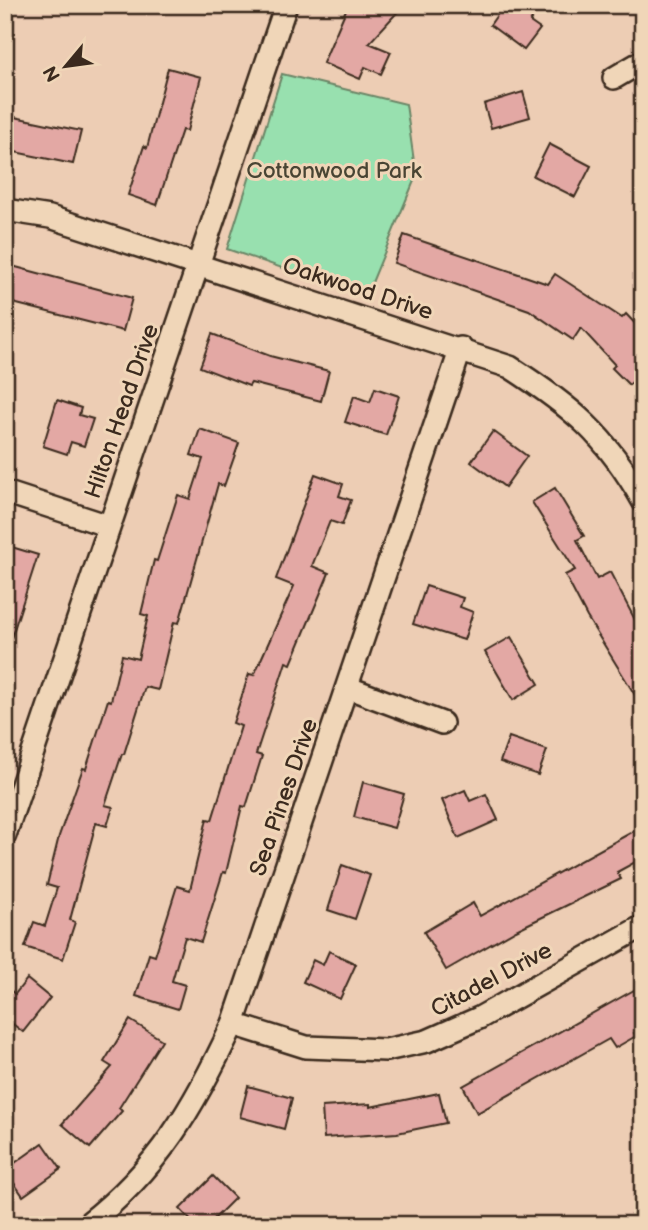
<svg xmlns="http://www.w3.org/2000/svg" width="648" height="1230" viewBox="0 0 648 1230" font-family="'Balsamiq Sans',sans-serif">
<rect width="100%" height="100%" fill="#edcdb4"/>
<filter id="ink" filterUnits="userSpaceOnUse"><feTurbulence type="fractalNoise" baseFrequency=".0143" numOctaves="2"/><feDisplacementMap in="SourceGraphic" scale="14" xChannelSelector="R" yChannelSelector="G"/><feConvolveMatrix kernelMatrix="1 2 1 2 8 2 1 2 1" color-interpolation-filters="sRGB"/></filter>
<g filter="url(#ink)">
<polygon fill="#98e0af" stroke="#6a8566" stroke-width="2" points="282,74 406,104 416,176 366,297 227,249"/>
<g fill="#e3a8a4" stroke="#3b2a1e" stroke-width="2">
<polygon points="348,5 404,5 369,43 391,52 381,74 365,67 360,79 323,63"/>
<polygon points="504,5 541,5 530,22 540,29 524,50 490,25"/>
<polygon points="168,68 201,77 187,131 182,130 157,205 128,195 144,146 147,148"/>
<polygon points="523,92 530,117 491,128 484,104"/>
<polygon points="5,115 81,131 73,164 5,150"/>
<polygon points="549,144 591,166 575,197 533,176"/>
<polygon points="404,235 548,284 555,274 622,318 626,314 643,332 643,372 629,385 612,368 615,365 581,328 573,340 529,310 394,263"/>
<polygon points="12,266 132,298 123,331 5,301"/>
<polygon points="212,334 270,356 329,371 321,401 251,383 249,386 200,367"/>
<polygon points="375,388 399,396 386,435 345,422 354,396 370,402"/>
<polygon points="57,400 81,408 79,415 93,419 84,446 71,442 67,454 43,446"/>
<polygon points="200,429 239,443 224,486 218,484 179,623 174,622 158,690 145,687 124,754 122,754 105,805 113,807 107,826 96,823 70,920 75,922 63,959 25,947 34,922 45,926 57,888 47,885 59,836 83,768 86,769 108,700 111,701 122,655 138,659 148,616 141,614 154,560 157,561 178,495 190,499 203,459 191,455"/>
<polygon points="493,431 527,456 505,487 471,462"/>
<polygon points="315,474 343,484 339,496 351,500 342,525 330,521 312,566 329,573 291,664 286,662 256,754 262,756 246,807 242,806 226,873 223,872 201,942 185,937 172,981 185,985 178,1009 136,996 149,954 155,956 177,886 190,890 207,819 212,820 241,726 233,723 249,674 254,675 294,586 276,579"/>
<polygon points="555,488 584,536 577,540 597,579 610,572 643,635 643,708 587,617 565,575 575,570 532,502"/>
<polygon points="5,545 38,555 9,645 5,644"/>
<polygon points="426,586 463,598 460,607 473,612 464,640 413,624"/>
<polygon points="511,637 539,684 513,700 485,652"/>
<polygon points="509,737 547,750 538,775 500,762"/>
<polygon points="363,782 404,794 394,828 354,817"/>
<polygon points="465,790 470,801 486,794 498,820 458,838 442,800"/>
<polygon points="643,826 643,858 617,872 621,879 516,930 446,970 424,932 473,903 480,916"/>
<polygon points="342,865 370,875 355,919 328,910"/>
<polygon points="329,951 356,964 340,999 303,982 313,960 323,965"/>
<polygon points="27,979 50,998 23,1032 5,1018 5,986 15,994"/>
<polygon points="634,990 643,1005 643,1028 634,1033 636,1036 615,1048 609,1039 477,1113 463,1086"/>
<polygon points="130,1020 162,1040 119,1108 122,1111 90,1148 62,1124 112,1067 104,1062"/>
<polygon points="248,1086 292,1098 284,1129 240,1117"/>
<polygon points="439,1093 446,1123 397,1133 324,1138 322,1107 370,1104 370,1107"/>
<polygon points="43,1143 61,1169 23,1196 5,1170"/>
<polygon points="213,1176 235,1198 208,1225 195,1225 180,1209"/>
</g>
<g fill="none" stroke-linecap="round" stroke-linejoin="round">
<defs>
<g id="minor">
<polyline points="614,78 643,61"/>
<path d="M5,210L50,217L510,367C572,407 606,435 643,501"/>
<polyline points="5,492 109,526"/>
<polyline points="349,688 442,723"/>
<polyline points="5,835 286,5"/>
<polyline points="233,1024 306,1047 386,1050 427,1041 479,1018 643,926"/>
<path d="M86,1225C158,1170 195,1105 233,1024L461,348"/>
</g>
</defs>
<use href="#minor" stroke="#3b2a1e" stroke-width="26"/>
<use href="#minor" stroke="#f0d6b8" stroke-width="21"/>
</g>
</g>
<g text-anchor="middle" stroke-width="6" stroke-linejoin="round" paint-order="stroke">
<g font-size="23" fill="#494534" stroke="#f0d6b8">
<text x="334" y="178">Cottonwood Park</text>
</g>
<g font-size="23" fill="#3b2a1e" stroke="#f0d6b8">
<text transform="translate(358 288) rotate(18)" y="8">Oakwood Drive</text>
<text transform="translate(121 411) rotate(-71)" y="8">Hilton Head Drive</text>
<text transform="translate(283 797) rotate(-71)" y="8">Sea Pines Drive</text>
<text transform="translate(491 979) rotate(-28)" y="8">Citadel Drive</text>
</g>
</g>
<rect width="648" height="1230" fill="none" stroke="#f0d6b8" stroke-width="28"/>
<rect x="14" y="14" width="620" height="1202" fill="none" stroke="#3b2a1e" stroke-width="2.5" filter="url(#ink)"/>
<g transform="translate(66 66) rotate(241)" stroke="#f0d6b8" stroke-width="5" paint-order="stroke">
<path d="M0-5L12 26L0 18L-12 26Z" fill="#3b2a1e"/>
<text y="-10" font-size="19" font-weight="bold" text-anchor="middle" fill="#3b2a1e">N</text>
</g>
</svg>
